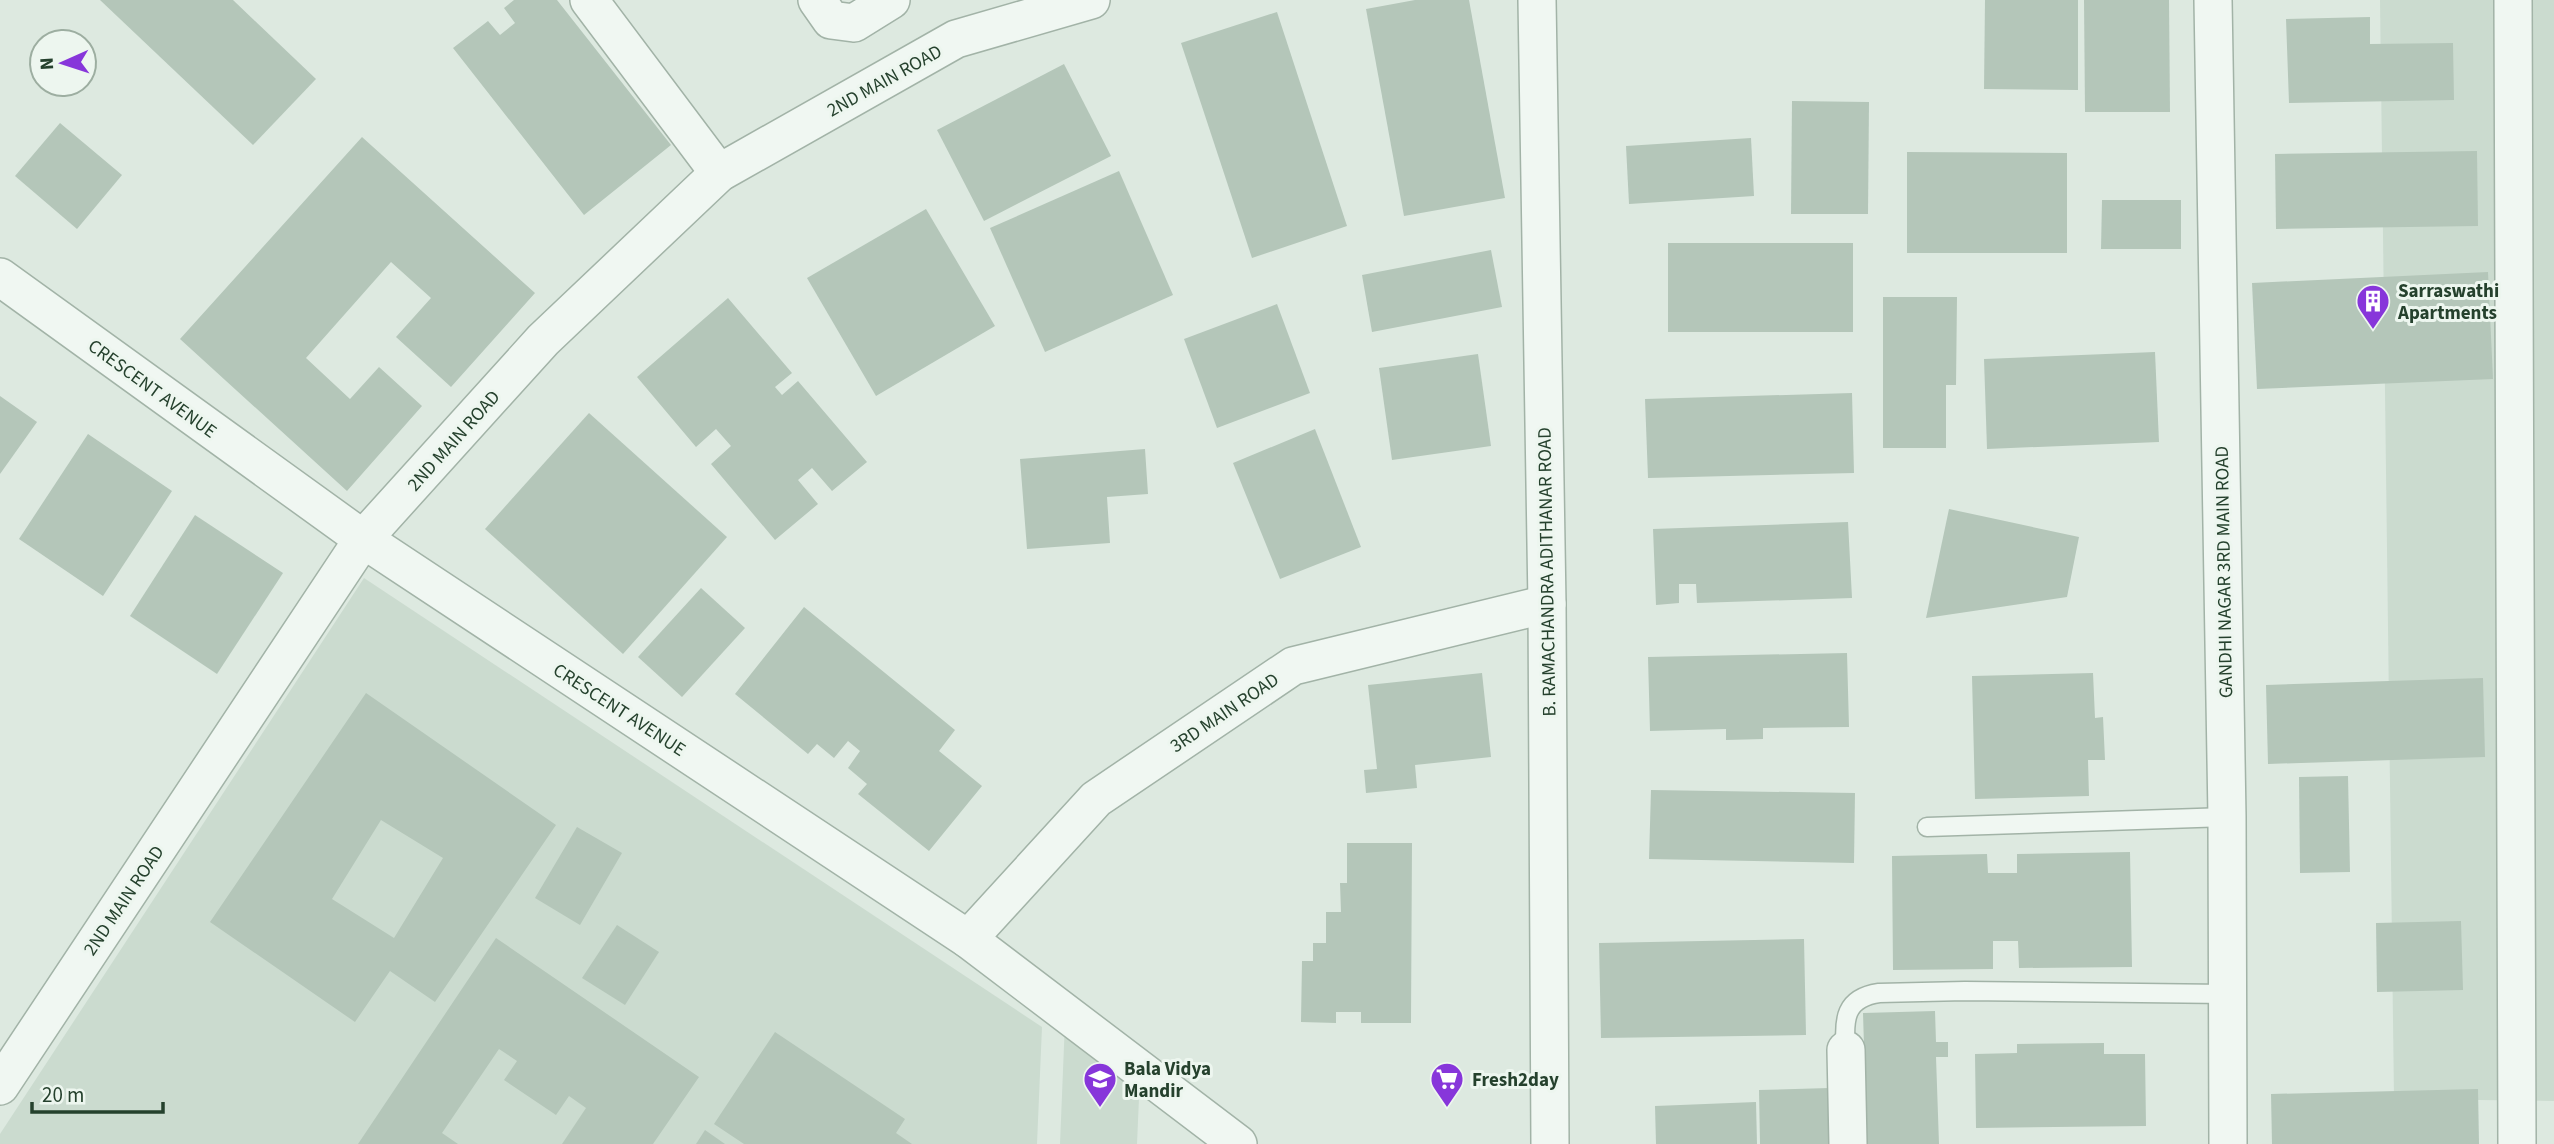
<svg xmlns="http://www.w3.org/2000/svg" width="2554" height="1144" viewBox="0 0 2554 1144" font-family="'Source Sans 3',sans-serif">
<rect width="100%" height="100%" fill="#dde9e0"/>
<g fill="#cbdbcf">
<polygon points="2380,0 2554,0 2554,1101 2394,1099"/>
<polygon points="364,578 1042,1027 1037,1144 0,1144 0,1134"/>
<polygon points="1065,1021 1140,1075 1137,1144 1060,1144"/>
</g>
<g fill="#b4c6b9" fill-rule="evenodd">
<polygon points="100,0 233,0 316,79 253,145"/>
<polygon points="514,0 557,0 671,145 584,215 453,48 488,21 500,35 515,23 504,8"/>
<polygon points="1415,0 1469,0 1505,198 1404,216 1366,9"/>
<polygon points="1985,0 2078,0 2078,90 1984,89"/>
<polygon points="2084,0 2169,0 2170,112 2085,112"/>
<polygon points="1277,12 1347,226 1252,258 1181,43"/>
<polygon points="2370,17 2370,44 2453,43 2454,100 2289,103 2286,19"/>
<polygon points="1064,64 1111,156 984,221 937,130"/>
<polygon points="1792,101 1869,102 1868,214 1791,214"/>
<polygon points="60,123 122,175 77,229 15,176"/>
<polygon points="362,137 535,293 451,387 396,337 431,298 391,262 306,358 350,399 379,367 422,406 347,491 180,339"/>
<polygon points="1751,138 1754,196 1629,204 1626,146"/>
<polygon points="2477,151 2478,226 2276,229 2275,154"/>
<polygon points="1907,152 2067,153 2067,253 1907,253"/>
<polygon points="1119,171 1173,295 1045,352 990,228"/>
<polygon points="2102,200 2181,200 2181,249 2101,249"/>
<polygon points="926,209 995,326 876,396 807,278"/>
<rect x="1668" y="243" width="185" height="89"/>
<polygon points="1491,250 1502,307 1372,332 1362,275"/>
<polygon points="2488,272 2493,379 2257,389 2252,283"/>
<polygon points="1883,297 1957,297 1956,385 1946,385 1946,448 1883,448"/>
<polygon points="728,298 792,373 775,387 782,395 798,381 867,462 832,491 812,468 798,480 818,504 775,540 711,464 731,446 716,429 696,447 637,377"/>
<polygon points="1277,304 1310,393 1217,428 1184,339"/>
<polygon points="2155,352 2159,442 1987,449 1984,359"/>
<polygon points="1478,354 1491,446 1392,460 1379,368"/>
<polygon points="1852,393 1854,473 1648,478 1645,399"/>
<polygon points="0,396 37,422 0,474"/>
<polygon points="589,413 727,537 623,654 485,529"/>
<polygon points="1315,429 1361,547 1280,579 1233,463"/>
<polygon points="88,434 172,491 103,596 19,539"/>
<polygon points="1145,449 1148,494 1107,497 1110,543 1027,549 1020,459"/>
<polygon points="1949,509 2079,537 2067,597 1926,618"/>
<polygon points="195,515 283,573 217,674 130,616"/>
<polygon points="1848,522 1852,598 1697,603 1696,584 1679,584 1679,603 1656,605 1653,529"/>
<polygon points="701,588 745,628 682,697 638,657"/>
<polygon points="804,607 955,730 939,751 982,786 929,851 858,794 867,784 848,768 860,751 848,741 834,758 817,744 808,754 735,694"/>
<polygon points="1847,653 1849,727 1763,728 1763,739 1726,740 1726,729 1650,731 1648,657"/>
<polygon points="1482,673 1491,757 1415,765 1417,788 1366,793 1364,770 1377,769 1368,685"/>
<polygon points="2093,673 2095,718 2103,717 2105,760 2088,760 2089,796 1975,799 1972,676"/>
<polygon points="2483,678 2485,757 2268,764 2266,685"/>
<path d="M366,693L556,825L435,1002L390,971L355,1022L210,922ZM381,820L443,858L394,938L332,899Z"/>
<polygon points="2348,776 2350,872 2300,873 2299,777"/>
<polygon points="1651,790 1855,793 1854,863 1649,859"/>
<polygon points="577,827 622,853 580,925 535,898"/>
<polygon points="1347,843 1412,843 1411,1023 1361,1023 1361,1012 1336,1012 1336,1023 1301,1022 1302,961 1313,961 1313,943 1326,943 1326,912 1341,912 1340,883 1347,883"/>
<polygon points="2130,852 2132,967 2019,968 2018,941 1993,941 1993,969 1893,970 1892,856 1987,854 1988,873 2017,873 2017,854"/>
<polygon points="2461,921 2463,990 2377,992 2376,923"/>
<polygon points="617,925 659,952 625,1005 582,978"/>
<polygon points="496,938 699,1077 653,1144 562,1144 586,1108 569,1096 556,1115 504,1080 517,1061 499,1049 442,1133 458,1144 358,1144"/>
<polygon points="1804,939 1806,1035 1601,1038 1599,943"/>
<polygon points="1935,1011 1936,1042 1948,1042 1948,1057 1936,1057 1939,1144 1867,1144 1863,1013"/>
<polygon points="775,1032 905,1119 896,1133 912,1144 744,1144 714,1124"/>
<polygon points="2104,1043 2104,1054 2145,1054 2146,1126 1976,1128 1975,1054 2017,1053 2017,1044"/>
<polygon points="1829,1088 1831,1144 1760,1144 1759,1090"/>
<polygon points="2478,1089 2479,1144 2272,1144 2271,1094"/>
<polygon points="1756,1102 1757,1144 1656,1144 1655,1106"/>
<polygon points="705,1130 725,1144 696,1144"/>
</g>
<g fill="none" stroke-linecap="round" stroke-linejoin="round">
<defs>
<g id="lane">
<polyline points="1927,827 2227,817"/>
<path d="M1846,1050C1843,1019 1845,998 1879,993L1965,991L2227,994"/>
</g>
<g id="street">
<polyline points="589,0 719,173"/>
<polyline points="817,0 831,20 854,23 891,0"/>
<polyline points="1537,0 1547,604 1550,1144"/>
<polyline points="2213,0 2227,817 2228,1144"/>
<polyline points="2513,0 2517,1144"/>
<polyline points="0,277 363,539 968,939 1238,1144"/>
<polyline points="968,939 1096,799 1293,666 1547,604"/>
<polyline points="1846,1050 1848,1144"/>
<polyline points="0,1086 363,539 543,340 719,173 956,39 1091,0"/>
</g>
</defs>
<use href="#lane" stroke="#a2b3a7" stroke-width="21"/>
<use href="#street" stroke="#a2b3a7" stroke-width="40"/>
<use href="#lane" stroke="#f0f7f2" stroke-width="18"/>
<use href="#street" stroke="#f0f7f2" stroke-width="37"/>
</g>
<defs>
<symbol id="building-pin" viewBox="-11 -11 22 30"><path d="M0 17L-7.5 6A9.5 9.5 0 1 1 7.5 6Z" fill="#8736da" stroke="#edf6ef"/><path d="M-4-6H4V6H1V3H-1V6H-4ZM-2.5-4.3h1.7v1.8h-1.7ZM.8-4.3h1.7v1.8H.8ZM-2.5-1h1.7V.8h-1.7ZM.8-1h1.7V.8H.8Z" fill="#fff"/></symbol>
<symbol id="school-pin" viewBox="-11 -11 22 30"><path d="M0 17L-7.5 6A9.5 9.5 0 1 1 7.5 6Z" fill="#8736da" stroke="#edf6ef"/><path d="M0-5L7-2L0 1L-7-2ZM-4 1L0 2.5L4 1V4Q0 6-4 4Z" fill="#fff"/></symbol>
<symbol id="supermarket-pin" viewBox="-11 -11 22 30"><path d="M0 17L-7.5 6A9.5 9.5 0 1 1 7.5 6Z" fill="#8736da" stroke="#edf6ef"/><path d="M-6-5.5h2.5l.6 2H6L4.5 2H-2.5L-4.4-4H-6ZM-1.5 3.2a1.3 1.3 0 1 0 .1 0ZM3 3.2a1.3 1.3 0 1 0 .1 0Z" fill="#fff"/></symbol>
</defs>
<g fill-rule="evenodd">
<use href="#building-pin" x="2354" y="282" width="38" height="52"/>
<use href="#school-pin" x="1081" y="1060" width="38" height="52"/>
<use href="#supermarket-pin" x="1428" y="1060" width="38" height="52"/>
</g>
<g text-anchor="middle" stroke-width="6" stroke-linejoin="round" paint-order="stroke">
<g font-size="19" fill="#25412d" stroke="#edf6ef">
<text transform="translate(884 80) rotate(-29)" y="7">2ND MAIN ROAD</text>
<text transform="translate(153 388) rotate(36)" y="7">CRESCENT AVENUE</text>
<text transform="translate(453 440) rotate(-48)" y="7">2ND MAIN ROAD</text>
<text transform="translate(1546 572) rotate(-91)" y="7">B. RAMACHANDRA ADITHANAR ROAD</text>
<text transform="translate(2223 572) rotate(-91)" y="7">GANDHI NAGAR 3RD MAIN ROAD</text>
<text transform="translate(620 709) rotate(33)" y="7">CRESCENT AVENUE</text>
<text transform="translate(1224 712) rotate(-34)" y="7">3RD MAIN ROAD</text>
<text transform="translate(123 900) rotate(-56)" y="7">2ND MAIN ROAD</text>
</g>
<g font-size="19" font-weight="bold" fill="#25412d" stroke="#edf6ef" text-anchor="start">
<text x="2398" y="297">Sarraswathi<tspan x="2398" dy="22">Apartments</tspan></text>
<text x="1124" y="1075">Bala Vidya<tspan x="1124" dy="22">Mandir</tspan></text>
<text x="1472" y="1086">Fresh2day</text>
</g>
</g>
<g transform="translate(63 63) rotate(267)"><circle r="33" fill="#edf6ef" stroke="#9daea1" stroke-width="2"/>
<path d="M0-5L12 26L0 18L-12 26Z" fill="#8736da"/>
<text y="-10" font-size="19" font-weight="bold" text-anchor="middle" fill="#25412d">N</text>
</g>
<path d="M32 1102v10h131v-10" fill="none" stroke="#25412d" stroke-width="3.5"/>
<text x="42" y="1102" font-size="21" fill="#25412d" stroke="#edf6ef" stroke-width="5" paint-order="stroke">20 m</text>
</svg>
